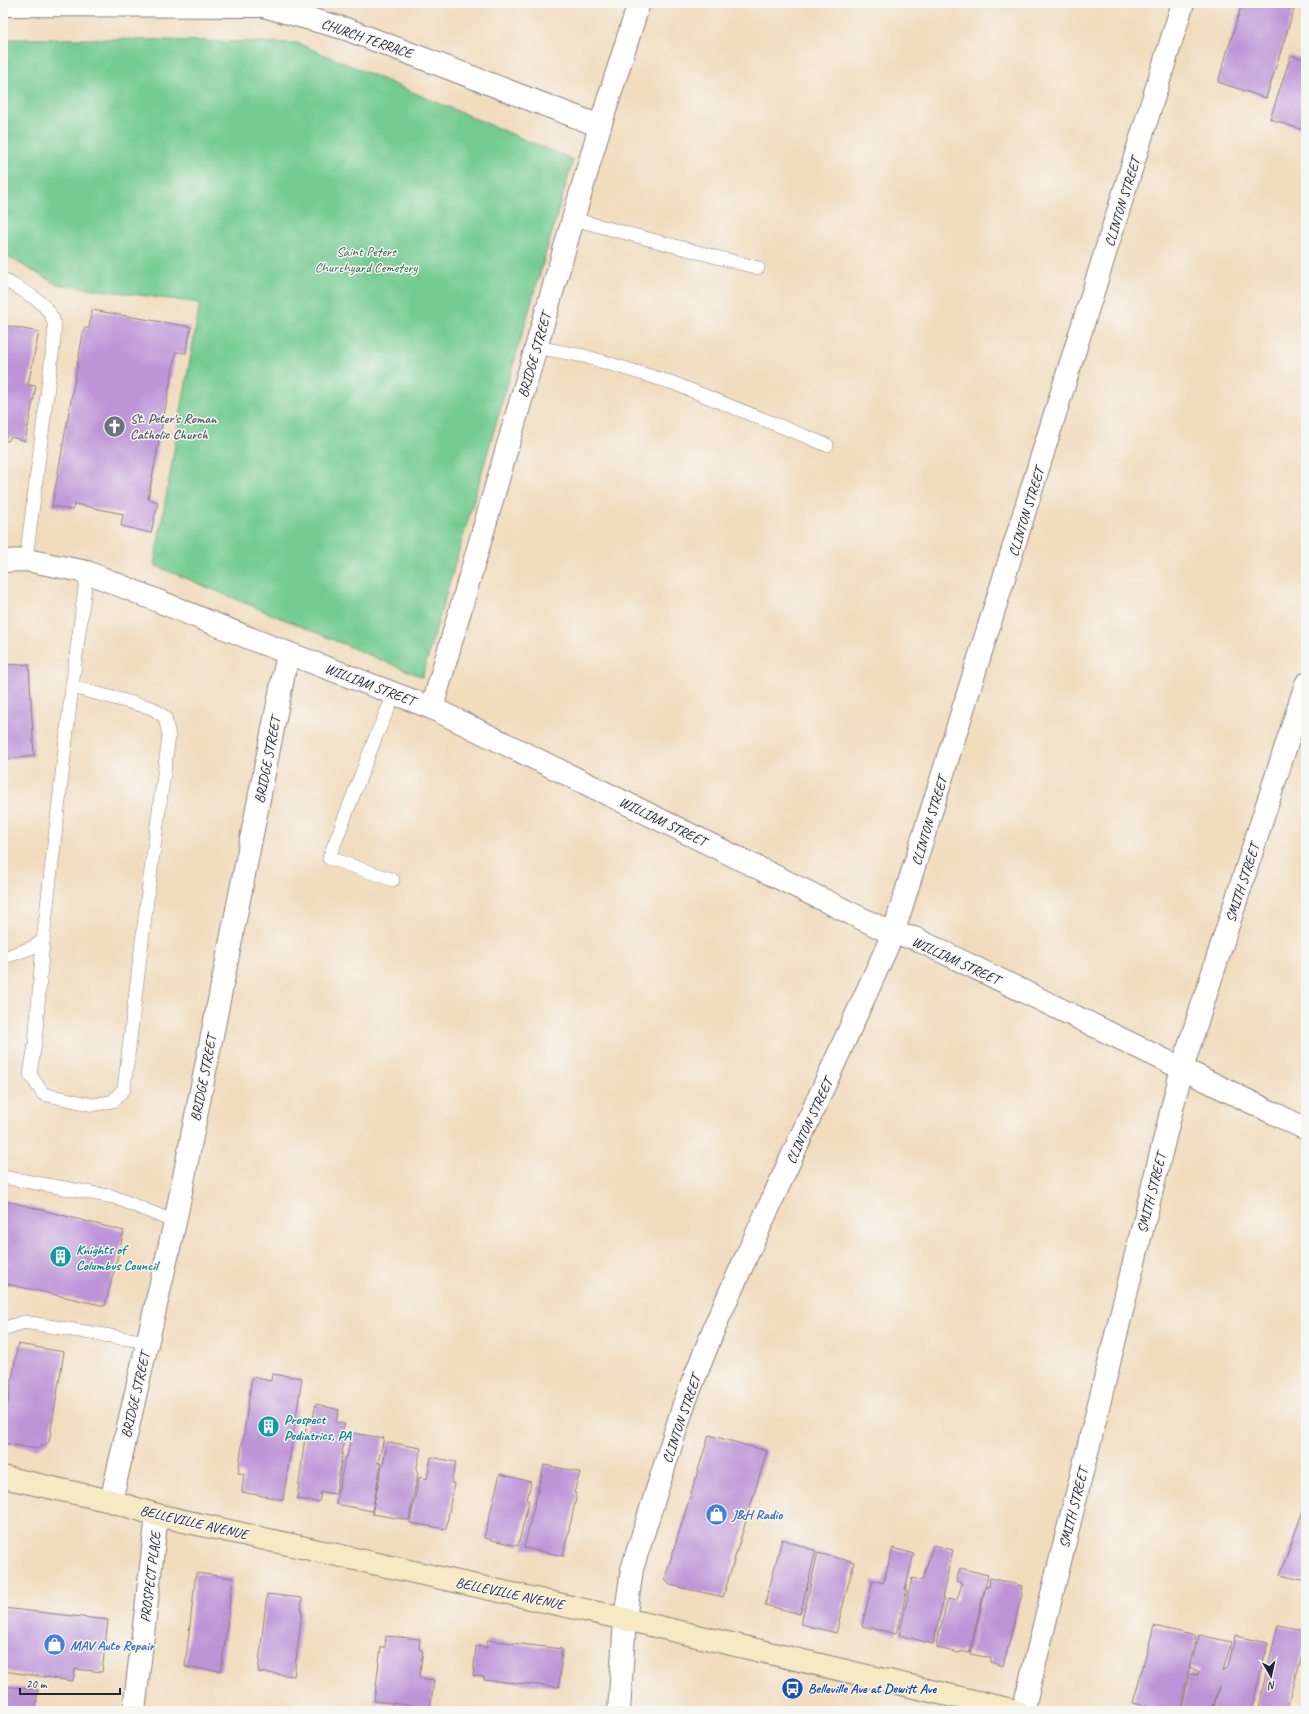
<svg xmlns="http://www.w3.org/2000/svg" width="1309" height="1714" viewBox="0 0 1309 1714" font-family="Caveat,sans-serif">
<rect width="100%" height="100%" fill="#f6f6f2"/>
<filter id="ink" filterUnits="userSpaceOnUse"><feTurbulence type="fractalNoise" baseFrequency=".025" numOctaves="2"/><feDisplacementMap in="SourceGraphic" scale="8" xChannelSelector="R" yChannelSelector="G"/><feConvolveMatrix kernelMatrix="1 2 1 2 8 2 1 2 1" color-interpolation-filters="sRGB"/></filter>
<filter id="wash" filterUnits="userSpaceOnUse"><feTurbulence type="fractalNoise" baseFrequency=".012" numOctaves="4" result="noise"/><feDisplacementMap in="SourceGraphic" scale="16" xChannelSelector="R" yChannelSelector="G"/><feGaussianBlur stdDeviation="0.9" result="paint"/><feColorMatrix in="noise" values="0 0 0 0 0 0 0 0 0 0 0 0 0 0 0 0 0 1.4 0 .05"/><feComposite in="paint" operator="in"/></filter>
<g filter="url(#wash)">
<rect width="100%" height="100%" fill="#f2dcbe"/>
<polygon fill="#73cb91" stroke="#4a7666" points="3,39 118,39 297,43 573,160 422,677 154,565 200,303 56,284 3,254"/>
<g id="blocks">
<g fill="#be94d8">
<polygon points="1242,3 1296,3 1266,98 1218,82"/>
<polygon points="1291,55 1306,60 1306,131 1270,119"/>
<polygon points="92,310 191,327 186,353 176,352 148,499 158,502 151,533 121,526 123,514 75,504 72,510 52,506 84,328 89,328"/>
<polygon points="3,325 39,332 28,385 36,386 25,441 11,437 8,441 3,440"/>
<polygon points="29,664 34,756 3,760 3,665"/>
<polygon points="3,1200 124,1231 105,1306 3,1283"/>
<polygon points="18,1344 64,1352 49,1442 37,1449 3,1443 3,1432"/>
<polygon points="272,1374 302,1378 283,1500 242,1492 244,1474 238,1473 252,1377 271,1381"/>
<polygon points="316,1404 339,1410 336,1422 345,1424 341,1434 345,1435 336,1494 321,1492 319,1502 297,1499 307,1421 312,1422"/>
<polygon points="352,1433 384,1438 378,1463 381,1463 372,1511 336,1504 345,1457 347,1457"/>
<polygon points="709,1435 767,1451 723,1597 670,1585 665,1578"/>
<polygon points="387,1442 421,1448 416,1471 418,1472 409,1520 372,1514 382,1465 383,1465"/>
<polygon points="431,1457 456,1462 451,1483 454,1483 446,1529 410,1523 419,1477 427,1479"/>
<polygon points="544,1465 580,1472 574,1493 577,1494 563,1556 524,1548"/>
<polygon points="500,1474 531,1482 527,1500 529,1501 518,1546 484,1538"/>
<polygon points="1305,1505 1306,1506 1306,1581 1280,1575"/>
<polygon points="782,1539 816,1551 800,1614 765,1605"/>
<polygon points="933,1545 953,1550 942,1598 944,1598 933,1644 899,1635 912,1578 922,1581"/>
<polygon points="893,1548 914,1554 905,1589 907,1590 896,1634 862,1626 873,1580 883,1583"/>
<polygon points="818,1553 854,1562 836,1633 801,1624"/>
<polygon points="960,1568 988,1575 969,1653 961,1651 960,1653 937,1648 937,1644 936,1644 948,1599 956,1601 957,1600 962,1583 956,1581"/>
<polygon points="196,1573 233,1578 221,1671 185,1667"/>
<polygon points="990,1578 1022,1586 1021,1592 1022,1594 1003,1666 990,1662 991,1658 970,1654 986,1586 989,1587"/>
<polygon points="267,1594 302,1598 301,1611 302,1612 294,1676 258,1672"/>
<polygon points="3,1608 108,1620 102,1672 75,1669 73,1681 3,1671"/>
<polygon points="1278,1625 1306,1631 1306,1639 1287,1711 1257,1711"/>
<polygon points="1154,1626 1196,1636 1180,1711 1168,1711 1133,1703"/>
<polygon points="1199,1635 1231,1642 1223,1672 1228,1667 1235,1636 1268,1643 1251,1711 1213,1711 1219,1687 1212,1711 1181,1711 1190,1674 1198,1675 1199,1670 1190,1668"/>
<polygon points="386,1636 420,1639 419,1649 423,1651 419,1678 434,1680 430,1708 374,1701 381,1647 385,1647"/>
<polygon points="487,1640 562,1649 559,1687 484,1680 484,1677 473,1676 476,1646 487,1648"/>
<polygon points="3,1686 38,1690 35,1711 3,1711"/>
</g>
</g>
</g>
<g filter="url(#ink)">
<use href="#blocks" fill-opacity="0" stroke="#8a7f7c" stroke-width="1"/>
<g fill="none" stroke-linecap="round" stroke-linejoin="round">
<defs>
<g id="service">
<polyline points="573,219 758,268"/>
<path d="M3,279C20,290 49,301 54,323C55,328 54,334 54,339L26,560"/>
<polyline points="536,347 584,356 673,383 827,445"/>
<polyline points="393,880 329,858 376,736 395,693"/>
<polyline points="43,941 35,1044 30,1074 43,1094 93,1105 113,1101 124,1089 147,900 169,736 165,717 152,708 72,687"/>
<polyline points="3,958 31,948 43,941 72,687 87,572"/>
<polyline points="3,1177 114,1197 175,1222"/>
<polyline points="3,1329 24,1322 147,1342"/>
</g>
<g id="minor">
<polyline points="3,5 263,6 346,29 600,126"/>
<polyline points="3,561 26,560 87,572 259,642 432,708 893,934 914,938 1306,1129"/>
<polyline points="432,708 600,126 639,3"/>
<polyline points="111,1501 175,1222 288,653"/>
<polyline points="134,1711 157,1515"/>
<polyline points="619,1711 625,1619 632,1569 684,1404 717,1321 893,934 1183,3"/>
<polyline points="1023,1711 1182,1068 1306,684"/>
</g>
<polyline id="secondary" points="3,1477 111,1501 157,1515 625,1619 1016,1711"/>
</defs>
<use href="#service" stroke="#8a7f7c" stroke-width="14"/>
<use href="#minor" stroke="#8a7f7c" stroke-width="24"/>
<use href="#secondary" stroke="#8a7f7c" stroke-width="24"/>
<use href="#service" stroke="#fff" stroke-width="13"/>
<use href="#minor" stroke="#fff" stroke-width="22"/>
<use href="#secondary" stroke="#f7e9c3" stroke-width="22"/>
</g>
</g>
<defs>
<symbol id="church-disc" viewBox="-11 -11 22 22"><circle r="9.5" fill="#6b7280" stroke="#f6f6f2"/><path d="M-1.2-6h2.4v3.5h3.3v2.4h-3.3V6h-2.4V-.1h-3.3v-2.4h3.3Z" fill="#fff"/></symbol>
<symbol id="building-disc" viewBox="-11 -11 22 22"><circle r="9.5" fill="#0f9aa8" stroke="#f6f6f2"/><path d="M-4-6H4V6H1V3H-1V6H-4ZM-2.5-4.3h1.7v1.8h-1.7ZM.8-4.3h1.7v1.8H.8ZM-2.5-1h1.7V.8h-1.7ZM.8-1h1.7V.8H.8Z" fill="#fff"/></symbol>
<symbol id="shop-disc" viewBox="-11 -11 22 22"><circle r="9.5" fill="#3f7fe0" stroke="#f6f6f2"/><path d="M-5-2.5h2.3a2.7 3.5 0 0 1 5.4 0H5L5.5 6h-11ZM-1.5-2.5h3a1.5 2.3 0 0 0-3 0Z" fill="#fff"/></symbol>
<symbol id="bus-disc" viewBox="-11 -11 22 22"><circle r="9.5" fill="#1a4fb4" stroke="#f6f6f2"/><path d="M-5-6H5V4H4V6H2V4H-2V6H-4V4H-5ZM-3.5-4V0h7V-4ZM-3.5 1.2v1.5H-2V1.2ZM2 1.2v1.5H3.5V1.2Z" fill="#fff"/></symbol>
</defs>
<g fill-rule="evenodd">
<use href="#church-disc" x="102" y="414" width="25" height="25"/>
<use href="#building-disc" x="48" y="1244" width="25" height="25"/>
<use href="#building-disc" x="256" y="1414" width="25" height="25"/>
<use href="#shop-disc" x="704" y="1502" width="25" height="25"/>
<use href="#shop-disc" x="42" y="1632" width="25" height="25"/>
<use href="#bus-disc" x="780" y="1676" width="25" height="25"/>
</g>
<g text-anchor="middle" stroke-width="3" stroke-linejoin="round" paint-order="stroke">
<g font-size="14" fill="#22223b" stroke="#f6f6f2">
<text transform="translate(367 38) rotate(19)" y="5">CHURCH TERRACE</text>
<text transform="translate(1122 202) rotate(-73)" y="5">CLINTON STREET</text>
<text transform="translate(534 355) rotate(-74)" y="5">BRIDGE STREET</text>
<text transform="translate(1026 512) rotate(-73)" y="5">CLINTON STREET</text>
<text transform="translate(370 684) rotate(21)" y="5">WILLIAM STREET</text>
<text transform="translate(267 760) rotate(-79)" y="5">BRIDGE STREET</text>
<text transform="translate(663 821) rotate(26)" y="5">WILLIAM STREET</text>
<text transform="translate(929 821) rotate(-73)" y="5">CLINTON STREET</text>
<text transform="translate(1242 883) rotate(-72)" y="5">SMITH STREET</text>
<text transform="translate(956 960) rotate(25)" y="5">WILLIAM STREET</text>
<text transform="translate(203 1078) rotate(-79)" y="5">BRIDGE STREET</text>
<text transform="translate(809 1121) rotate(-65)" y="5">CLINTON STREET</text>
<text transform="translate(1151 1193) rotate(-76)" y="5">SMITH STREET</text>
<text transform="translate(135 1395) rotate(-77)" y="5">BRIDGE STREET</text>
<text transform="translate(681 1419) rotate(-71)" y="5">CLINTON STREET</text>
<text transform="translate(1073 1508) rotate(-76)" y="5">SMITH STREET</text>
<text transform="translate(194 1522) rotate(13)" y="5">BELLEVILLE AVENUE</text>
<text transform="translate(150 1577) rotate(-83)" y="5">PROSPECT PLACE</text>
<text transform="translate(510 1593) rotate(12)" y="5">BELLEVILLE AVENUE</text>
</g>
<g font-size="14" fill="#3e5d59" stroke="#f6f6f2">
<text x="366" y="256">Saint Peters<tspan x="366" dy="16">Churchyard Cemetery</tspan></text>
</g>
<g font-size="14" font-weight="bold" fill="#5b616d" stroke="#f6f6f2" text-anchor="start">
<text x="130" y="423">St. Peter's Roman<tspan x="130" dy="16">Catholic Church</tspan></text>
</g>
<g font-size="14" font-weight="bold" fill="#0d838f" stroke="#f6f6f2" text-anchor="start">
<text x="76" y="1254">Knights of<tspan x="76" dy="16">Columbus Council</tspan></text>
<text x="284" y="1424">Prospect<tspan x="284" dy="16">Pediatrics, PA</tspan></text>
</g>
<g font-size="14" font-weight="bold" fill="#366cbe" stroke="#f6f6f2" text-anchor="start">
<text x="732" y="1519">J&amp;H Radio</text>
<text x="70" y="1650">MAV Auto Repair</text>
</g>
<g font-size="14" font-weight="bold" fill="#164399" stroke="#f6f6f2" text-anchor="start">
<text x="808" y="1693">Belleville Ave at Dewitt Ave</text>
</g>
</g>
<rect width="1309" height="1714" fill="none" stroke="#f6f6f2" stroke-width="16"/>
<g transform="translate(1271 1676) rotate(171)" stroke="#f6f6f2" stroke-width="3" paint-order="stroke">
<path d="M0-3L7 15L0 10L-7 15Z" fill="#22223b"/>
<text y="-6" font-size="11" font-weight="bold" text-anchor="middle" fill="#22223b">N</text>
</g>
<path d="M20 1688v6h100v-6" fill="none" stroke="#22223b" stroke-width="2"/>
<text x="26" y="1688" font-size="12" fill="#22223b" stroke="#f6f6f2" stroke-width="3" paint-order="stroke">20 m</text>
</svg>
